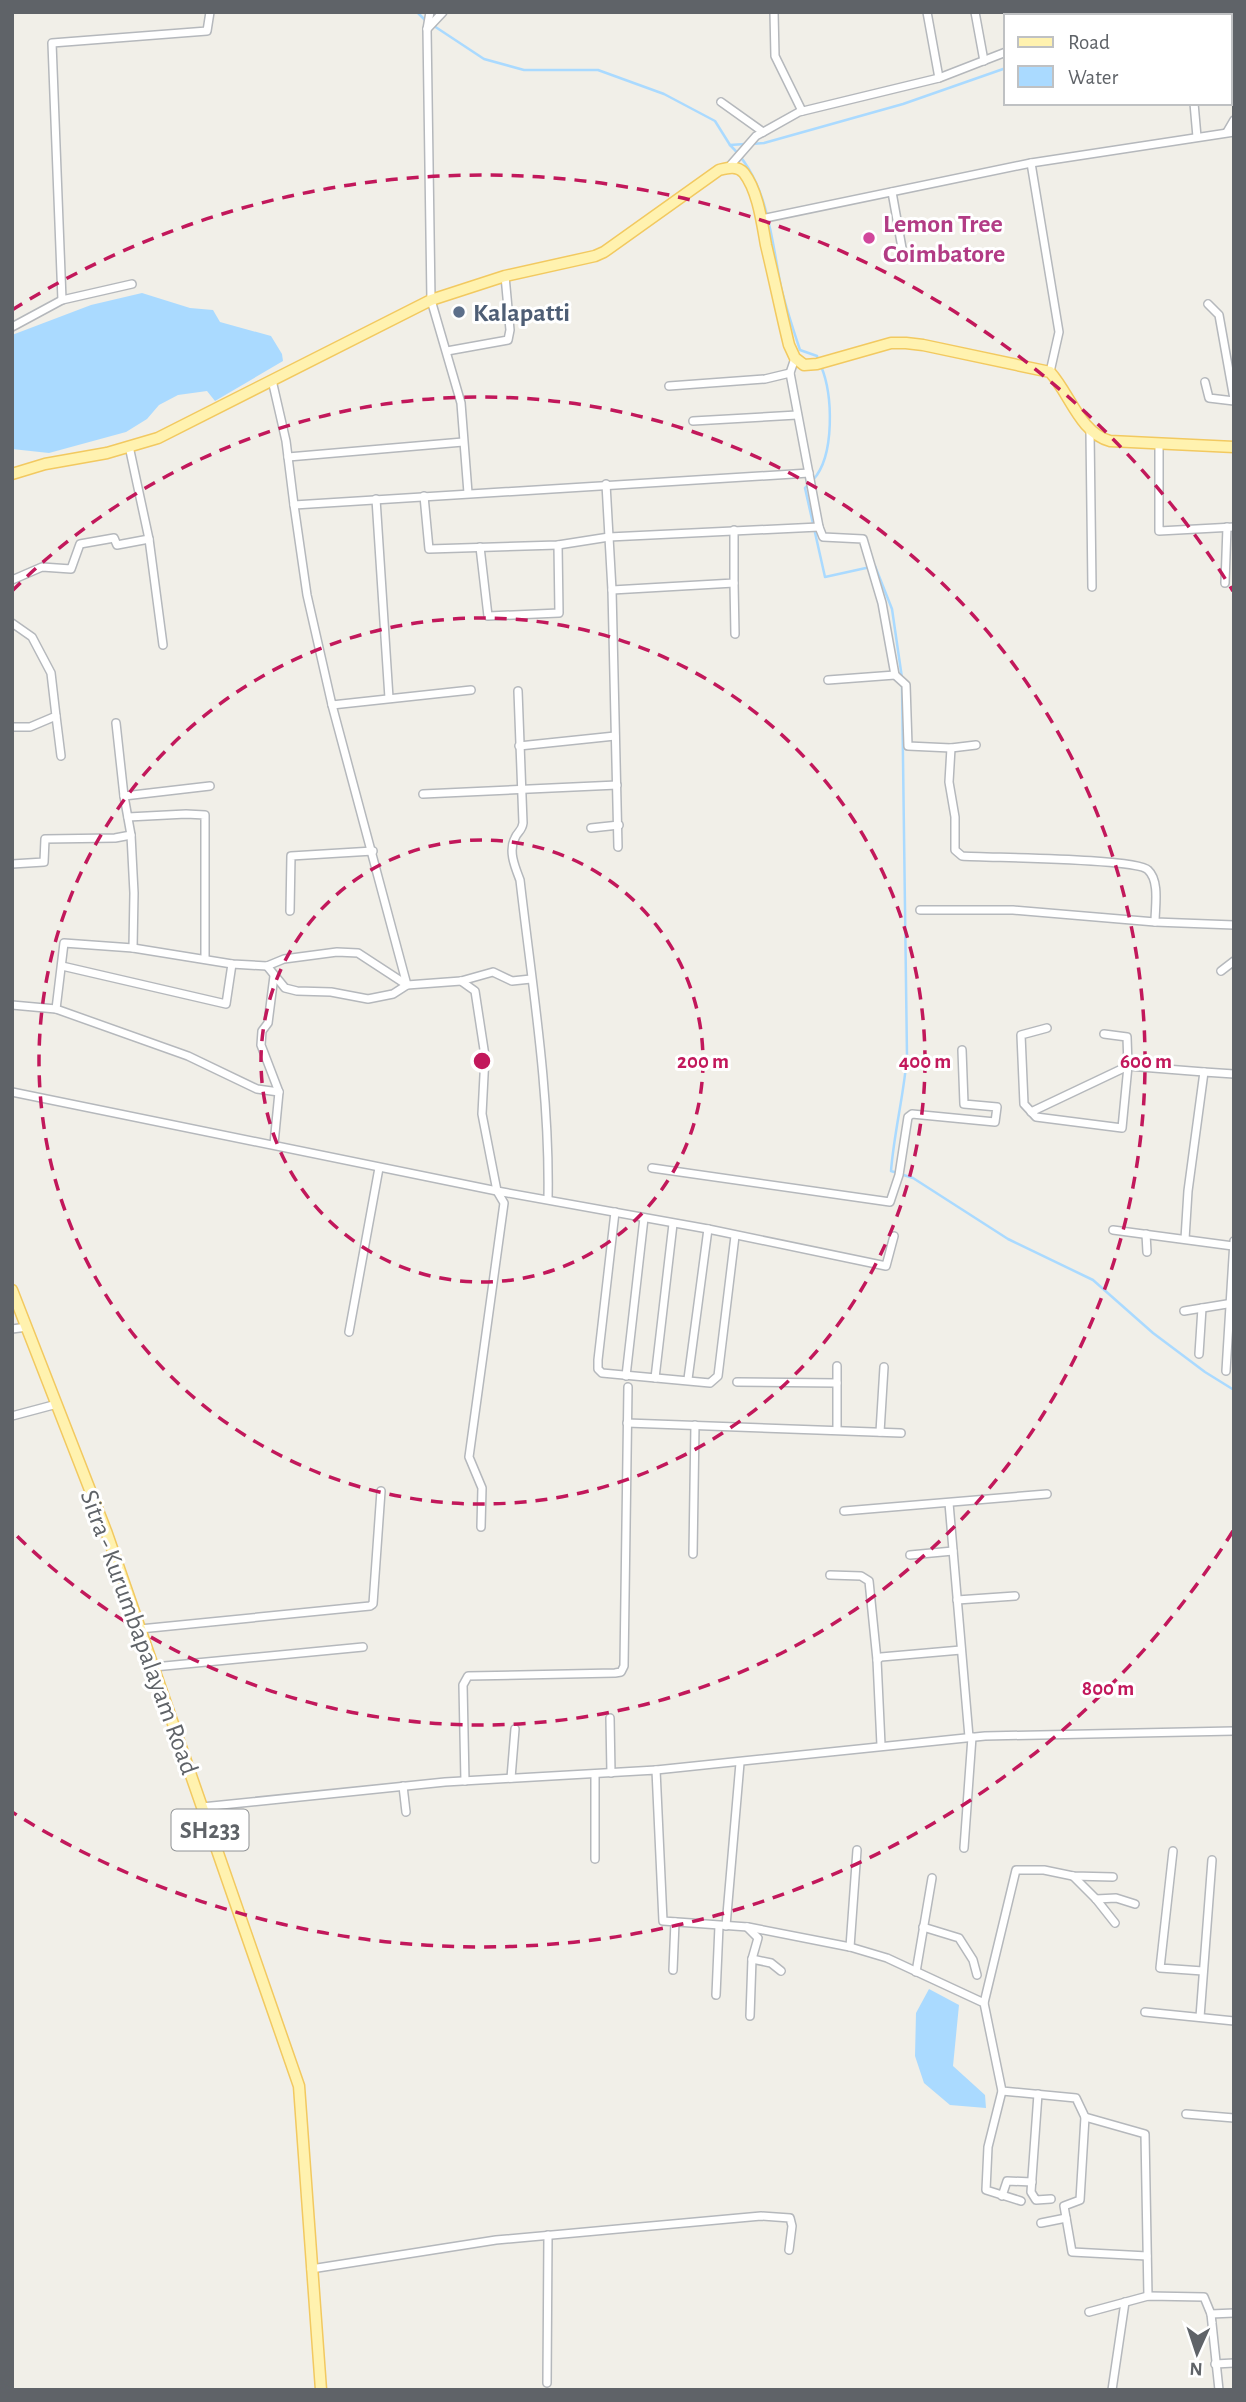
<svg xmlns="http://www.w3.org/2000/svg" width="1246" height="2402" viewBox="0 0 1246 2402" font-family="'Alegreya Sans',sans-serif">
<rect width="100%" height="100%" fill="#f1efe8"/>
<g fill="#aadaff">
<polygon points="142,293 190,308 213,310 220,322 271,336 282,354 283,361 215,401 207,391 178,395 159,405 147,419 126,432 49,453 12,449 12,335 91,305"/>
<polygon points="929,1989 959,2005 953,2066 985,2095 986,2108 950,2105 924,2083 915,2056 916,2013"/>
</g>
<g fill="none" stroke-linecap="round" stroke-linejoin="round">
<g stroke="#aadaff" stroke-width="2.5">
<polyline points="417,12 425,20"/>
<polyline points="434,26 484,59 524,70 598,70 664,94 715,121 730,145 745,144"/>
<polyline points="1230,71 1234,71"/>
<polyline points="752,144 764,143 903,104 1006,68"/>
<path d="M730,145C768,182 771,237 781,287C786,308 793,329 800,350L817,356L818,360"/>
<path d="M813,480C835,456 833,395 821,366"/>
<polyline points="808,485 805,488 825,577 875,566 892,609 902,678"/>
<path d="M902,685L907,1056C904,1095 894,1132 891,1171L913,1178L1008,1239L1093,1280L1153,1333L1205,1372L1234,1390"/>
</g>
<defs>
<g id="minor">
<polyline points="430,12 427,29 431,300 461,403 468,493"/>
<polyline points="774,12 775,56 802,111"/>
<polyline points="927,12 939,78"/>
<polyline points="975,12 984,61"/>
<polyline points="1024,12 1024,16"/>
<polyline points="1193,12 1200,12"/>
<polyline points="1105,16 1114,12"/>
<polyline points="427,29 443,12"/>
<polyline points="721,102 763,132"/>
<polyline points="1194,103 1197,137"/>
<polyline points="1227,132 1234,120"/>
<polyline points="1031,163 1059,332 1050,372"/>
<polyline points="728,168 756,136 799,112 939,78 1006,52"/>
<polyline points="892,192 902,248"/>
<polyline points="761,219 1031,163 1234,132"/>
<polyline points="62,300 52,43 207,31 210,12"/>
<polyline points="1208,304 1219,315 1234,399"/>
<polyline points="12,327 62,300 132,284"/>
<polyline points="447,351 508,340 510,330 505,276"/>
<polyline points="795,358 790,373 819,527 823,537 863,539 882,603 895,675 906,685 908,746 951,748 976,745"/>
<polyline points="272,380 286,441 294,505 809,473"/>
<polyline points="1205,382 1209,398 1234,401"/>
<polyline points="669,386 765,379 790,373"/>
<polyline points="693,421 797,415"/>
<polyline points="1090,432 1092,587"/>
<polyline points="1159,443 1159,531 1234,527"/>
<polyline points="288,457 463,442"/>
<polyline points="606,484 612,590 618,847"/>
<polyline points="424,496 429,549 558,545 609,537 819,527"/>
<polyline points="376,499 389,698"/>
<polyline points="294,505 307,595 332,705 471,690"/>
<polyline points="149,539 163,645"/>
<polyline points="480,547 488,616 559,613 558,545"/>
<polyline points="12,580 42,567 71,569 80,544 114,538 117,545 149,539 129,446"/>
<polyline points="734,583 735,634"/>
<polyline points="1225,583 1227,527"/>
<polyline points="612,590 734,583 734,530"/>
<polyline points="12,623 32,637 51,673 56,716 30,727 12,727"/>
<polyline points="828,680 895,675"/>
<path d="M518,691L523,823C522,831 518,831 515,838C508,851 515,867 520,880C532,985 550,1092 548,1199"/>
<polyline points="56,716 61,756"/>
<polyline points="116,723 124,796 131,835 134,893 133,948"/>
<polyline points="519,746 615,736"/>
<path d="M951,748L949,782L955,817V850L962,856C988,858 1136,858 1148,870C1160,881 1155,907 1155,922"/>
<polyline points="423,794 617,785"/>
<polyline points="124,796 210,786"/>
<polyline points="128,817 186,814 205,815 205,959"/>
<polyline points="591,828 619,825"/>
<polyline points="12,864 44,862 45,839 115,838 131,835"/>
<polyline points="920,910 1013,910 1155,922 1234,925"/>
<polyline points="290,911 291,856 373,851"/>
<polyline points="62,966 226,1004 232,964"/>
<polyline points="267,966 285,988 297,991 331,992 368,999 393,994 407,985 332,705"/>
<polyline points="1221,971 1234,961"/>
<polyline points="461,981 475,991 485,1056 482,1114 497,1191 504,1203 469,1457 482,1488 481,1527"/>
<polyline points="12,1005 56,1009 64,943 133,948 232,964 267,966 284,959 337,952 358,953 407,985 461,981 493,972 512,981 531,979"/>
<polyline points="56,1009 188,1056 257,1089 279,1092"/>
<polyline points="1047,1028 1021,1035 1024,1104 1036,1117 1122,1128 1128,1066 1127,1037 1104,1034"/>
<polyline points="12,1092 497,1191 708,1229 886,1266 894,1236"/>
<polyline points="1031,1112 1128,1066 1204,1072"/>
<polyline points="274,1144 279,1092 261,1045 262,1031 268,1023 274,976"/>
<polyline points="652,1168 890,1202 899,1175 908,1117 912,1114 995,1122 997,1107 964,1104 962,1050"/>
<polyline points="615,1212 598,1360 598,1369 602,1373 710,1383 718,1376 735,1236"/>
<polyline points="1113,1230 1233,1246"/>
<polyline points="1146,1234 1147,1252"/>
<polyline points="1185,1239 1188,1191 1204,1072 1234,1074"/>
<polyline points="1184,1311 1233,1303"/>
<polyline points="12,1329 27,1327"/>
<polyline points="349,1332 379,1168"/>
<polyline points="1199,1354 1202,1308"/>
<polyline points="1226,1371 1234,1241"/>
<polyline points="626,1376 644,1218"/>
<polyline points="655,1378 673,1224"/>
<polyline points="688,1379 708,1229"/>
<polyline points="737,1382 837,1383"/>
<polyline points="12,1416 57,1404"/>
<polyline points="627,1423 901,1433"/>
<polyline points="837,1430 837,1366"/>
<polyline points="880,1432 884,1367"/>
<polyline points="949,1503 969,1737"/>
<polyline points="844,1511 1047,1494"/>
<polyline points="693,1554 695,1425"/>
<polyline points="910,1555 953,1551"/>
<polyline points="830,1575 861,1576 869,1581 877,1660"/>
<polyline points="957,1600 1015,1596"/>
<polyline points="140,1629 370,1606 373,1604 381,1491"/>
<polyline points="154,1667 363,1647"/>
<polyline points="610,1718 611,1773"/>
<polyline points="881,1745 877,1660 881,1657 961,1650"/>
<polyline points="656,1770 985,1736 1234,1731"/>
<polyline points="511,1778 515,1729"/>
<polyline points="465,1781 463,1685 468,1676 615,1673 621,1672 624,1666 628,1387"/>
<polyline points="403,1786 406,1812"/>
<polyline points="202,1807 445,1782 656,1770 663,1921 748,1927 850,1947 887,1958 984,2003 1002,2091 1076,2098 1085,2117 1145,2134 1148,2296"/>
<polyline points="964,1848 972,1737"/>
<polyline points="1173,1851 1160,1968 1203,1971"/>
<polyline points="595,1859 595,1774"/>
<polyline points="1073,1876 1096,1899 1115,1923"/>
<polyline points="1096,1899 1116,1898 1135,1904"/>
<polyline points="726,1926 740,1763"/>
<polyline points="747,1927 758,1938 752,1959 750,2016"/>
<polyline points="923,1927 959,1938 973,1960 977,1975"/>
<polyline points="850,1947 857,1850"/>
<polyline points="752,1959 771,1963 781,1971"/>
<polyline points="673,1970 675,1922"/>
<polyline points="916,1972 932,1878"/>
<polyline points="716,1995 719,1926"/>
<polyline points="984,2003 1016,1870 1044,1870 1073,1876 1113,1877"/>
<polyline points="1145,2012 1234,2021"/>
<polyline points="1200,2017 1212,1860"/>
<polyline points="1002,2091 988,2147 986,2190 1021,2201"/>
<polyline points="1038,2094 1031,2192 1036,2200 1051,2199"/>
<polyline points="1186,2114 1234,2118"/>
<polyline points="1085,2117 1080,2200 1064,2206 1072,2252 1147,2256"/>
<polyline points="1002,2196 1007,2181 1032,2182"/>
<polyline points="1041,2223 1066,2218"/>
<polyline points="311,2269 496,2240 761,2216 790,2218 792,2226 789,2250"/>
<polyline points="1089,2312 1148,2296 1204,2297 1211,2314 1219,2390"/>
<polyline points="1211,2314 1234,2313"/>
<polyline points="1215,2364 1234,2363"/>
<polyline points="547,2383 548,2235"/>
<polyline points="1112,2390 1125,2302"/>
</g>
<g id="major">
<path d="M12,474L45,464L107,453L158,438L431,300L505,276L595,256L604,252L719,170C727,168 737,165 744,173C758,191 762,223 766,245C774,278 781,312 789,345L795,358L804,365L817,364L891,343H906L923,345L1050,372C1070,394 1080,433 1110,441L1234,447"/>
<polyline points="12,1290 106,1531 299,2086 321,2390"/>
</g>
</defs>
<use href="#minor" stroke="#b5b8bc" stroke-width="10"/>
<use href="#major" stroke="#f2c960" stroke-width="13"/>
<use href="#minor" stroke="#fff" stroke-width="7"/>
<use href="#major" stroke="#fff2af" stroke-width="10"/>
</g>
<g fill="none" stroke="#c2185b" stroke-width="3.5" stroke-dasharray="12 9">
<circle cx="482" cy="1061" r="221"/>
<circle cx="482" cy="1061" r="443"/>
<path d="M12 591A664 664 0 1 1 12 1531"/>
<path d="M1233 1531A886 886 0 0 1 12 1812M12 310A886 886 0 0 1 1233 591"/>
</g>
<circle fill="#d1479c" stroke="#fff" stroke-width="2.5" cx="869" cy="238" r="7"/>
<circle fill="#5c6f8a" stroke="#fff" stroke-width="2.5" cx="459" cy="312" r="7"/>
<g text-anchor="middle" stroke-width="6" stroke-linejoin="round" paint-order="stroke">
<rect fill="#fff" stroke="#8f9295" stroke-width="2" x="171.5" y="1809.5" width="77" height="41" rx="5"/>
<g font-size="24" font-weight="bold" fill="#5f6368">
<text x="210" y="1838">SH233</text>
</g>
<g font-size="26" font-weight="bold" fill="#b23c85" stroke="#fff" text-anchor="start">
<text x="883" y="232">Lemon Tree<tspan x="883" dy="30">Coimbatore</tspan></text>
</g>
<g font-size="26" font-weight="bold" fill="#4e5e75" stroke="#fff" text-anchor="start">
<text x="473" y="321">Kalapatti</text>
</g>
<g font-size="26" fill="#5f6368" stroke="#fff">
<text transform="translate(140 1632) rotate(70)" y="9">Sitra - Kurumbapalayam Road</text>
</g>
</g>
<circle cx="482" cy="1061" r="10" fill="#c2185b" stroke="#fff" stroke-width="3.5"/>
<g font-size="21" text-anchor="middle" font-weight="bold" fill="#c2185b" stroke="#fff" stroke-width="6" stroke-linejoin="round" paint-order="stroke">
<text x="703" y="1068">200 m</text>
<text x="925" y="1068">400 m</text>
<text x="1146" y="1068">600 m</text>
<text x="1108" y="1695">800 m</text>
</g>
<rect width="1246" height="2402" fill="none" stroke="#5f6368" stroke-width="28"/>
<rect x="1004" y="14" width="228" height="91" fill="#ffffff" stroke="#bfc1c3" stroke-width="2"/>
<rect x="1018" y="37" width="35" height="10" fill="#fff2af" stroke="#bfc1c3" stroke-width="2"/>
<text x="1068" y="49" font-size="21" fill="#5f6368">Road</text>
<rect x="1018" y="66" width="35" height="21" fill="#aadaff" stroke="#bfc1c3" stroke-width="2"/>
<text x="1068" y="84" font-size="21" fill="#5f6368">Water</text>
<g transform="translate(1197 2353) rotate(183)" stroke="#ffffff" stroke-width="5" paint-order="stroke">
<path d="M0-5L12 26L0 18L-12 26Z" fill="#5f6368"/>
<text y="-10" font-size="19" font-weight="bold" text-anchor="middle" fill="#5f6368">N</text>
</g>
</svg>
